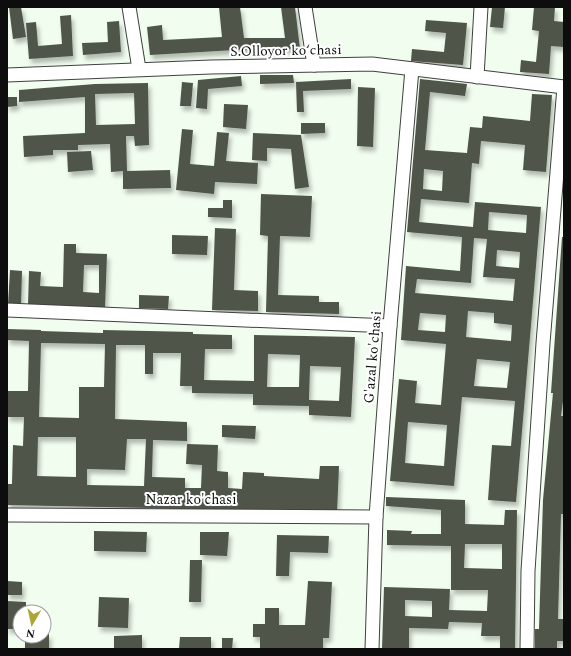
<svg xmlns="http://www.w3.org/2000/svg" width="571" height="656" viewBox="0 0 571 656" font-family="Spectral,serif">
<defs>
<filter id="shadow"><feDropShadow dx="2.5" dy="4.5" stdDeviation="2" flood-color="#0004"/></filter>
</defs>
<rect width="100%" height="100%" fill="#f1fdee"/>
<g fill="#50544a" fill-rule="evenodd" filter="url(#shadow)">
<polygon points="9,7 21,7 26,37 13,39"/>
<polygon points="219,7 240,7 244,38 285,38 281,7 295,7 300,49 235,50 150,55 147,27 162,25 163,40 222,37"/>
<polygon points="492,7 505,7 503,28 490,27"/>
<polygon points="534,7 555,7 554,21 564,22 564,47 551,46 549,74 520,72 521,60 536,62 539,31 532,30"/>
<polygon points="71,15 73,56 29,59 26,23 36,22 38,46 62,44 60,16"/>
<polygon points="426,20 467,23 463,65 411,61 412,49 444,52 446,33 425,31"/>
<polygon points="119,21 121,52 83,55 82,43 108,42 107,22"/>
<polygon points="260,75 293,75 294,83 260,84"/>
<polygon points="241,76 242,86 208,89 207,109 196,108 198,80"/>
<polygon points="351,79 351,89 303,91 304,112 297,112 296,82"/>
<path d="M420,79L467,84L465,96L430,92L425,150L467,153L470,127L482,128L483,116L530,121L532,94L552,95L546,172L523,170L525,145L481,141L479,164L472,163L469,203L421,199L419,222L473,227L475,202L541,207L516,502L488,500L492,445L511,446L515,401L462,397L454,486L390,481L399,379L417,381L415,403L441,405L446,344L401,340L406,266L460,271L462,237L407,232ZM424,169L443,171L442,191L423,189ZM489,212L527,215L526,233L488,230ZM474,238L487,239L483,277L515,279L513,301L415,293L417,279L471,283ZM497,250L520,252L519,268L496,266ZM468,311L494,313V323L512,325L511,341L466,337ZM420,313L446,315L445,332L418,330ZM477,359L510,362L507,388L474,386ZM408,422L447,425L444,466L405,463Z"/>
<polygon points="182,82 193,83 191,106 180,106"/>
<path d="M148,83L149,145L135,146L134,136H126L127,171L170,170L171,188L123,189V171L111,172L110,144L78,145V150H53V155L24,157L23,136L85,133V97L19,102V90L95,84ZM134,93L135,124L96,125L95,94Z"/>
<polygon points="358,87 375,88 373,147 357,146"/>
<polygon points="7,97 17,97 17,106 7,107"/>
<polygon points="224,104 248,105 246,129 223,127"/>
<polygon points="301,123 325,123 325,133 301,134"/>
<polygon points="182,129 193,130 190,164 214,166 217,132 229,133 226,161 258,163 257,184 215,182 214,194 176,190"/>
<polygon points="253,133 301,135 309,187 295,189 291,149 267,148 267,161 252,160"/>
<polygon points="91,151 93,170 68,172 67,152"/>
<polygon points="261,194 312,196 310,237 280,236 278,295 319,296 319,302 339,302 339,314 266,312 268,236 260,235"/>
<polygon points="223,200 232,200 232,218 208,217 208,208 223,208"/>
<polygon points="215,228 236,229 234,290 258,291 258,311 212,310"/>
<polygon points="172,235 208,236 207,255 172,254"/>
<polygon points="562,237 564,237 564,394 561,416 564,416 564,514 561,514 558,619 564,619 564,641 557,641 557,649 535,649 535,629 539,629 543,500 553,393 551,393"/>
<path d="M64,244H76V253L107,254L105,308L28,305L29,271L41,272L40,286L63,287ZM84,265H99V293L83,292Z"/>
<polygon points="10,270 22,271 21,305 8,305"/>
<polygon points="139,295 169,296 168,309 139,308"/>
<path d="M7,329L41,330V331L103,333V330L193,332V334L232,335V349H205L204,380L254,381V335L355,337L351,417L309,415V406L253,405V394L192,393V386H180L181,353H153V374H145V345H116L115,419L187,422V441L153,440L152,477L185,478V488H201L202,465L186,464L187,444L218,445L217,471L228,472V488L242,489L243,472L264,473V476L319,479L320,466H339L337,513L251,509L250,512L150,508L7,505V484H12L13,445L23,446L24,417H7V391H28L29,341L7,340ZM41,343L105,344L104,387H79V418L39,417ZM268,354L300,355L299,387H267ZM310,366L341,367L339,401L309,400ZM38,437H76V477L37,476ZM127,439H146L144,486L87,485V469L125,470Z"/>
<polygon points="222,425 256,426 255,439 222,437"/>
<path d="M386,497L465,500V524L504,525L505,510H517L515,649H500V636H481L482,623L449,622L448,629L409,628V649H382L384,587L450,589L449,610L487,611L488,590H451V546L387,545V530L412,531L411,534H441V510L386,506ZM465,544H502V569L464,568ZM405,600L432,601V617L405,616Z"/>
<polygon points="94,531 147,532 146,552 94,551"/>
<polygon points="200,532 229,532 227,556 200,555"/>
<polygon points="277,535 329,536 328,553 290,552 289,576 276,576"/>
<polygon points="190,560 202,560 201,602 189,602"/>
<polygon points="7,581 22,582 22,595 7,595"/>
<polygon points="308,581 332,582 329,638 323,638 323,649 260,649 260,637 253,637 253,624 265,624 265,608 279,608 279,625 305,625"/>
<polygon points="99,597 129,598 128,628 98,627"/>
<polygon points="7,601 26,602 26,612 20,612 20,629 7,629"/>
<polygon points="44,634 49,634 49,649 25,649 25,636 44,636"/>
<polygon points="142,635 142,649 114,649 114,636"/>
<polygon points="180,637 211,637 211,649 179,649"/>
<polygon points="222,638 233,638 232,649 222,649"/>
</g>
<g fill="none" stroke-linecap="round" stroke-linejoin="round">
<defs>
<g id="minor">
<polyline points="129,7 139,69"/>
<polyline points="305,7 314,65"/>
<polyline points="7,75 211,67 372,64 564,87"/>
<polyline points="477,77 481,7"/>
<polyline points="7,310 390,326"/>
<polyline points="7,515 376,517"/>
<polyline points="372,649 376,517 390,326 412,69"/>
<polyline points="527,649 528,571 543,343 564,87"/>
</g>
</defs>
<use href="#minor" stroke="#404040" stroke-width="15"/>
<use href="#minor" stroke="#fff" stroke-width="13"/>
</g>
<g text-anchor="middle" stroke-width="4" stroke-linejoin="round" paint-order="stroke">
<g font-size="14" fill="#0d0d0d" stroke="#fff">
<text transform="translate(286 50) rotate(-1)" y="5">S.Olloyor koʻchasi</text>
<text transform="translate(372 357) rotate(-85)" y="5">G'azal ko'chasi</text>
<text x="191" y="504">Nazar ko'chasi</text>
</g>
</g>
<rect width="571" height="656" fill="none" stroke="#0d0d0d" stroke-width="16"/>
<g transform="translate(32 624) rotate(189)"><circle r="19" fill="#ffffff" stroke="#9e9e9e"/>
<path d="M0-3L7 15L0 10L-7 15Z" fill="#aca635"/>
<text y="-6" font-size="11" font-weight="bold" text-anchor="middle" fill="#0d0d0d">N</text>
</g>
</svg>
